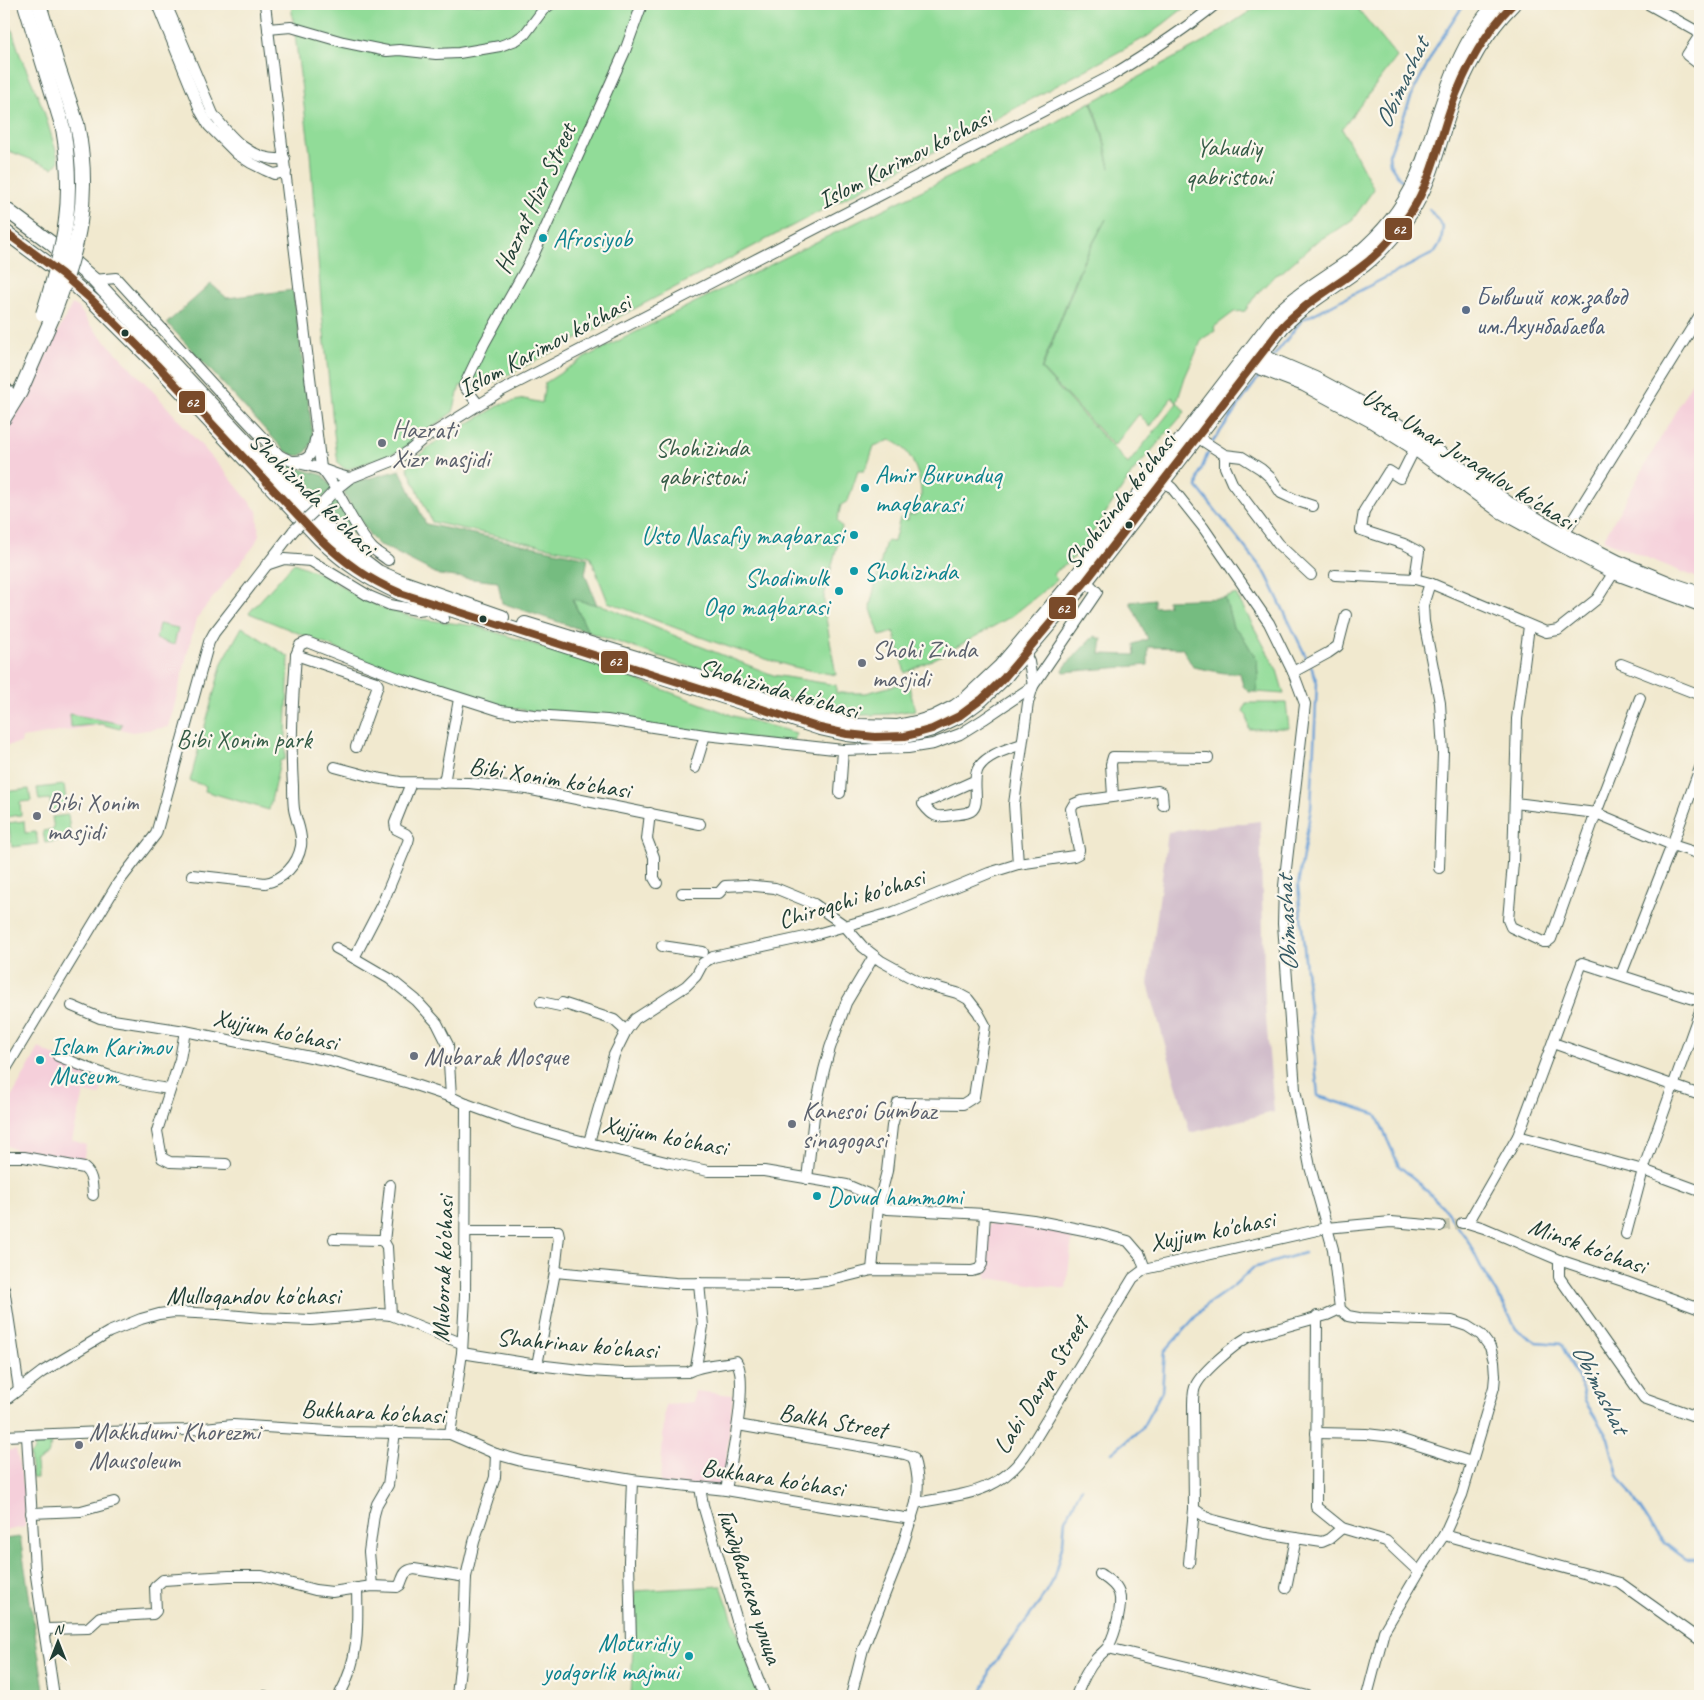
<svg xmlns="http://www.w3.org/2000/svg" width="1704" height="1700" viewBox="0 0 1704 1700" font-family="Caveat,sans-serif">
<rect width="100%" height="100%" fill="#fbf7ec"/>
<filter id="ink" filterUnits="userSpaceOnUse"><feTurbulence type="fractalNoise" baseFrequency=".02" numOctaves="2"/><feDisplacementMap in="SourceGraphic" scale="10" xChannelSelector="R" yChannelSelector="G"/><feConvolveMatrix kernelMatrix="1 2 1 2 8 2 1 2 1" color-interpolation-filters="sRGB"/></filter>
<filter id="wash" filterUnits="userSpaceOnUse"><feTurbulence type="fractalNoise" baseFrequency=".0096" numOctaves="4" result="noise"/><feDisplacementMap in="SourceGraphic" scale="20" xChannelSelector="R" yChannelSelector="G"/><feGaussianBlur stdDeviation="1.12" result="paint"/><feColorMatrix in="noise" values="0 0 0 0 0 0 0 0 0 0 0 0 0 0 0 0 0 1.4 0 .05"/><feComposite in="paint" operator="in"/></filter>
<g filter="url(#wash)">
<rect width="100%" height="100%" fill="#f1e9cf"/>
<g fill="#f5cfda">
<polygon points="72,304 78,307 91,326 151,389 225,472 257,511 259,535 254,546 196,619 169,727 133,732 101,725 22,738 21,743 4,746 4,432 20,406"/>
<polygon points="1700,368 1700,579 1603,540"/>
<polygon points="39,1048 103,1081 100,1095 84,1093 72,1140 86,1145 82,1167 19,1152 4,1144 4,1111"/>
<polygon points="989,1223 1073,1233 1066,1289 987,1278 984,1253"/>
<polygon points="695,1391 733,1395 723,1490 660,1484 665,1405 693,1402"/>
<polygon points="16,1449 24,1488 25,1527 4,1531 4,1452"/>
</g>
<polygon fill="#d1bdcb" points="1260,821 1265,1006 1274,1112 1190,1133 1148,984 1168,832"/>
<g fill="#91dc98" stroke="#588c66" fill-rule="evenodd">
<polygon points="291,4 1189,4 1148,36 973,131 493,383 460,386 453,412 400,451 346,470 338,463 334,433 322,313 310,153"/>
<path d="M1261,4H1354L1397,57L1342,129L1374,189L1353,219L1339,229L1317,241L1282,272L1275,275L1255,296L1245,311L1234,312L1214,327L1215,331L1202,339L1185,377L1177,402L1185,412L1132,473L1080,552L1053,574L1057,580L1012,616L944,654L905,673L894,632L880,636L870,606L886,541L894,542L900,518L908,520L909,514L915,515C917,508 922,499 921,491C920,473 909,445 890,440L874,446L868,464L864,471H858L848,501L841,505L837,521L842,527L824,596V607L836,675C821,672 805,670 790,666C728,649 668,625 608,602L590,556L432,522L407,467L431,445L502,404L524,399L542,403L545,383L584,358L814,243L1013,146L1091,102L1102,134L1110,168L1103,134L1092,102L1202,43ZM1106,219L1083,263L1042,369L1114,446L1139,414L1150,427L1172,397L1177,403L1128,464L1041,369L1082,263Z"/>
<polygon points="4,5 20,55 43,108 59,161 53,168 4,149"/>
<polygon points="294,563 326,576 355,595 385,609 420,619 476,626 581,659 734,716 796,733 794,744 508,708 408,678 249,613"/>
<polygon points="1236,594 1277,670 1284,694 1256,692 1258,678 1257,660 1240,632 1233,628 1225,598"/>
<polygon points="572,598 607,607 697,645 773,675 836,685 836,693 866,693 908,682 915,710 889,714 847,716 838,714 691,667 588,632"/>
<polygon points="159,624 178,628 174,645 156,639"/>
<polygon points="242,627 289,657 285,759 280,761 269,810 205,791 206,786 190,781 222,663"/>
<polygon points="1246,703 1286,703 1289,728 1249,729 1247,716 1243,712"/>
<polygon points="70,714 122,724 120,729 101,724 71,727"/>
<polygon points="64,785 67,809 51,811 50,799 39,800 37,788"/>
<polygon points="29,789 31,801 20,802 21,815 6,817 4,792"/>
<polygon points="68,815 71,839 45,843 43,831 54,829 52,817"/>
<polygon points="24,821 25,833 36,832 38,844 12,847 8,823"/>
<polygon points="53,1437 48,1455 36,1463 37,1478 32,1478 30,1455 34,1451 35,1438"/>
<polygon points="721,1586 760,1696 631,1696 635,1591"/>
</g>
<g fill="#74bc80" stroke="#4a7c5a">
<path d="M211,284L227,298L293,290L313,436C309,455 300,462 283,449L167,323Z"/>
<polygon points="282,460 301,469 323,475 333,489 319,501"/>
<polygon points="400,470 426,524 588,558 585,574 597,605 572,599 588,632 502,603 498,582 439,575 381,545 380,546 371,537 344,494 348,484"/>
<polygon points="336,495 366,544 344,527 324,507"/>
<polygon points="1225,598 1233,627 1240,632 1257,660 1258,679 1256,692 1249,692 1243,686 1240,673 1224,673 1193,667 1182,648 1148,647 1148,665 1064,672 1063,670 1067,664 1094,636 1102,639 1100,654 1135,655 1134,644 1148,639 1130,602 1154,599 1154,607 1168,606 1167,600"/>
<polygon points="20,1537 45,1696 4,1696 4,1539"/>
</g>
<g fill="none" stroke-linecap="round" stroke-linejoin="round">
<g stroke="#679fd6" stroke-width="2.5">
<polyline points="1401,180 1390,164 1389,155 1413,92 1436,47 1464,4"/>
<polyline points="1273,357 1302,320 1434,253 1441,242 1443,227 1429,209"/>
<polyline points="1212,443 1261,374"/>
<polyline points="1210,448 1199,475 1197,487 1266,574 1308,661"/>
<polyline points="1311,666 1317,683 1311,808 1298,885 1318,1096 1376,1114 1399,1166 1417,1181 1443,1207 1467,1239 1482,1269 1508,1313 1516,1329 1536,1342 1561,1344 1581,1385 1585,1401 1608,1438 1618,1475 1652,1527 1664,1543 1686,1559 1700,1559"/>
<polyline points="1112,1453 1142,1428 1162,1391 1165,1351 1205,1306 1232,1287 1253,1268 1304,1253"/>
<polyline points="981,1696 992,1666 1040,1602 1054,1577 1063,1543 1065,1520 1082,1487"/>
</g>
</g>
</g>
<g filter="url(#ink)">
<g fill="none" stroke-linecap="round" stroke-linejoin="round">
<polyline stroke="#c7c7b0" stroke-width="10" stroke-dasharray="10 5" stroke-linecap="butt" points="1440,1226 1461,1224"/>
<defs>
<g id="minor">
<polyline points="157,4 201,112 209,126 237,154 251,163 265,170 274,174 286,172"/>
<path d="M166,4L213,114C231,138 251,162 285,159"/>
<path d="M265,4L321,468C342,492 351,525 372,548C376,552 383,556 388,560"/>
<polyline points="1648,4 1700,33"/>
<polyline points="268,29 291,27 343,42 387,51 399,50 436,54 459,53 500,46 516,40 525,34 543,10 551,4"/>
<polyline points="1700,35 1687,55 1700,65"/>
<path d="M94,280L116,278L217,389L279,455C291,463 305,464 318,468C329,471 339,476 350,478"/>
<polyline points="4,386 10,392"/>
<polyline points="478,404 464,386 484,344 533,256 625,51 642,4"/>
<polyline points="1197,437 1225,455 1225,467 1232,483 1278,544 1311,575"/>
<polyline points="1225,455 1242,457 1261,469 1271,478 1281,493 1298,501 1313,506"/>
<path d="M295,461C309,461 313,453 315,440"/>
<polyline points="1159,477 1172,488 1203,527 1269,623 1293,672 1305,704 1284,886 1283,924 1295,1090 1310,1167 1333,1249 1340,1309 1348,1316 1359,1318 1452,1321 1467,1326 1481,1335 1490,1347 1494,1361 1495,1376 1494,1387 1462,1495 1444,1535 1419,1572 1384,1631 1367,1696"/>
<path d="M322,504L336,489L350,478L395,460L409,451L422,440L501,391L1109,77C1147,54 1183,31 1216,4"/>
<polyline points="1561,539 1700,315"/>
<polyline points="266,565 284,559 311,561 369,596 390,605 417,610 426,609 444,618"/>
<polyline points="1335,575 1415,579 1430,583 1546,632 1558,630 1597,599 1614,572"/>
<polyline points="1415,579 1419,552 1404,544 1361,530 1364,511 1389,471 1400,478 1415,448"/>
<polyline points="1430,583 1423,605 1424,622 1440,703 1443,752 1439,868"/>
<polyline points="1529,626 1517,719 1513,863 1508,920 1511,927 1543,942 1547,942 1551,939 1596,813 1640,698"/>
<polyline points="296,655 376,682 378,685 356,747"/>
<polyline points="1621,664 1700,695"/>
<polyline points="1293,672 1328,653 1338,646 1346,615"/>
<polyline points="335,767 376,778 400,782 469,783 527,789 700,824"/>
<polyline points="695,768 705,735"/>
<path d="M974,781L923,804C933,817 936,818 952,815C958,814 966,814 971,811C982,804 970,780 979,767C988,754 1008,749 1022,744"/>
<polyline points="444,783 459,699"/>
<polyline points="840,793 843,750"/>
<polyline points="1113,796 1111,764 1113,757 1208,758"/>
<polyline points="1515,803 1596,813 1672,845 1700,854"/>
<polyline points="650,813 647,839 654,857 654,878 657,883"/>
<polyline points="1018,864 1014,804 1028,703 1033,686 1029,662 1025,654"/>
<path d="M192,875L265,883C283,880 298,864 301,846C303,833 296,821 294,809C293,801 293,793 293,786C290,742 293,698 296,655L300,645L307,642L401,679L501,711L534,715L607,720L705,735L843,750L908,748L933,744L960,734L984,719L1033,686L1097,592L1086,581"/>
<polyline points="682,893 719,893 725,886 745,885 775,888 814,904 844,925 863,947 881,961 921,983 957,993 968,999 978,1012 985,1025 974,1097 963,1104 898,1103 892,1126 887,1171 878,1206 872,1270"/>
<polyline points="662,946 703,952"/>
<polyline points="336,948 354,958 383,902 408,842 409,838 406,834 396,829 395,823 411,783"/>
<polyline points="354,958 390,979 416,1000 437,1023 448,1045 451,1097"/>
<polyline points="1621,975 1672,845 1700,768"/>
<polyline points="541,1002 560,1006 562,1003 614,1020 626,1031"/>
<polyline points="72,1006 100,1018 185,1031 330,1061 409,1083 451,1097 466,1104 518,1123 569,1138 670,1163 708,1171 764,1171 847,1185 868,1194 878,1206 887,1209 985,1214 1033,1220 1099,1233 1128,1241 1140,1255 1145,1269"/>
<polyline points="185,1031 180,1059 157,1131 162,1158 170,1162 226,1164"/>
<polyline points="1553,1043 1700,1095"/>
<path d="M58,1056C94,1071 130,1085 170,1089"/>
<polyline points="4,1072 118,883 156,834 209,642 214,633 294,530"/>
<polyline points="1518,1136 1643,1170 1700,1191"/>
<polyline points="589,1142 614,1055 626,1031 635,1019 686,986 696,976 703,963 713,957 810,936 894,912 989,873 1018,864 1074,856 1078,854 1079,850 1071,809 1074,804 1081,801 1158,791 1162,793 1163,805"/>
<path d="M4,1157H24L84,1168C93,1175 92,1184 93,1195"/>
<polyline points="807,1179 814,1116 824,1070 830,1048 846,1003 874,956"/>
<polyline points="1462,1223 1468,1223 1484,1228 1559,1260 1626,1282 1700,1309"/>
<polyline points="1468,1223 1518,1136 1582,963 1700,1001"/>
<polyline points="466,1231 558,1231 559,1236 555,1272 537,1365"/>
<polyline points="1626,1234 1643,1170 1700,1011"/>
<polyline points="334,1239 380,1240 384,1242 387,1247 391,1315"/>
<polyline points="384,1242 390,1185"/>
<polyline points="1559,1260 1559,1277 1644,1398 1700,1418"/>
<polyline points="555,1272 675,1283 793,1284 827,1281 872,1270 972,1271 979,1269 982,1264 985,1214"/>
<polyline points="4,1288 19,1389"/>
<polyline points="1317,1316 1316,1507 1342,1528 1386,1541 1419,1572"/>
<path d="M462,1353L537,1365L589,1371L623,1373L688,1372C702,1364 720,1365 736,1361C750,1379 730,1466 726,1490"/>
<polyline points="696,1367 703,1326 699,1283"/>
<polyline points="4,1401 42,1372 109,1332 141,1319 159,1314 174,1312 217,1314 262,1318 311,1320 380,1314 391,1315 461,1343"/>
<path d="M738,1425L905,1454L913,1457C918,1472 919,1488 916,1503"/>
<polyline points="1316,1433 1366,1434 1393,1437 1471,1462"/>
<polyline points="450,1434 462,1353 465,1296 466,1104"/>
<polyline points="4,1436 103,1432 186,1430 233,1425 346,1432 450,1434 496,1454 525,1462 632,1480 726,1490 822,1506 912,1519"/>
<polyline points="27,1436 35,1569 54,1696"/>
<polyline points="700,1487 703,1505 743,1641 765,1696"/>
<polyline points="1194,1509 1209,1519 1264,1533 1296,1538 1322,1542 1329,1539 1342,1528"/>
<polyline points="31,1513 81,1511 114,1502"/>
<polyline points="1444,1535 1620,1583 1700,1640"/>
<path d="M1189,1563L1194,1509L1193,1404C1193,1398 1193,1390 1196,1385C1203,1371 1234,1345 1248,1337L1327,1315L1340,1309"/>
<polyline points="372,1586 369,1552 374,1515 377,1504 388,1485 395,1432"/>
<polyline points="1286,1588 1296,1538"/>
<path d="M45,1629L88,1628L100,1617L153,1614L156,1611L155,1587L163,1580L229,1576H262L315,1590L332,1592L372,1586L397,1587L400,1585C404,1576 403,1571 414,1569L466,1577"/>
<polyline points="631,1642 629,1561 632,1480"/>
<polyline points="1108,1648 1308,1696"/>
<polyline points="253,1696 265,1696"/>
<path d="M339,1696C359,1660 358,1628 357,1588"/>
<polyline points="457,1696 464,1629 466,1577 474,1542 495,1477 496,1454"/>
<path d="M851,1696L863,1649L899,1558L916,1503C963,1494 1001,1494 1029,1449L1133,1278L1145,1269L1326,1228L1391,1222L1440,1226"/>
<path d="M1076,1696C1081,1683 1087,1670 1096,1659C1100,1654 1106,1651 1109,1645C1115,1634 1123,1605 1119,1593C1116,1584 1107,1579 1100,1574"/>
</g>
<g id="major">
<polyline points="25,4 63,128"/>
<polyline points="39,4 58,67 77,124"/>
<polyline points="4,208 51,243 94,280 345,547 378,572 396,580 502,617"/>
<path d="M4,231L62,274L93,301L157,365L320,539C345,563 368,579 400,593L753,706L820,728L847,734L875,737L905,736L918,733L932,729L959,716L982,699L1003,679L1086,581L1282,327C1304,304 1331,289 1357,270C1379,255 1396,234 1411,212C1431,181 1438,145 1450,110C1464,71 1484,33 1513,4"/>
<polyline points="1252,352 1315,379 1373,410 1421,440 1507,503 1564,535 1617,562 1670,584 1700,594"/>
<polyline points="1244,361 1304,384 1371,420 1415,448 1501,511 1559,543 1614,572 1700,604"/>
<polyline points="4,418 20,392 52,318"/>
<path d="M525,624L730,687L834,721L859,726L897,727L920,722L933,718L955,707L966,699L1001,666L1072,582L1277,315C1298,294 1323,280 1347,263C1372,244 1395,220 1410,192C1420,175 1425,155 1432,136C1446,91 1463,38 1496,4"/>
</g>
</defs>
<use href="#minor" stroke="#3e574b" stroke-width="12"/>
<use href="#major" stroke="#3e574b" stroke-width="16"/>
<use href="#minor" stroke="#fff" stroke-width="10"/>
<use href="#major" stroke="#fff" stroke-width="14"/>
<defs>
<polyline id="minor-bridge" points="294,530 322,504"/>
<g id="major-bridge">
<path d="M43,314C65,246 75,199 63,128"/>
<path d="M52,318C78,250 92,198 77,124"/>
</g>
</defs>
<use href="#minor-bridge" stroke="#3e574b" stroke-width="12" stroke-linecap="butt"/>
<use href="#major-bridge" stroke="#3e574b" stroke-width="16" stroke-linecap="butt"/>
<use href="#minor-bridge" stroke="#fff" stroke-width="10"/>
<use href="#major-bridge" stroke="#fff" stroke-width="14"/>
<defs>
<path id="bus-1" d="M4,231L62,274L93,301L157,365L320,539C345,563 368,579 400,593L753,706L820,728L847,734L875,737L905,736L918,733L932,729L959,716L982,699L1003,679L1086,581L1282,327C1304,304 1331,289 1357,270C1379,255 1396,234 1411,212C1431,181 1438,145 1450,110C1464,71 1484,33 1513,4"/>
</defs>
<use href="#bus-1" stroke="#fbf7ec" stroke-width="11"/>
<use href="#bus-1" stroke="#7a4b2a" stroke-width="8"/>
</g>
</g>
<g fill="#0f9aa8" stroke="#fbf7ec" stroke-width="2">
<circle cx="543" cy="238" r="5"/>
<circle cx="865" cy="488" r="5"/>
<circle cx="854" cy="535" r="5"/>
<circle cx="854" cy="571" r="5"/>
<circle cx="839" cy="591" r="5"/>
<circle cx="40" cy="1060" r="5"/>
<circle cx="817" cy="1196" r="5"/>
<circle cx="689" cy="1656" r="5"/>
</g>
<circle fill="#5c6f8a" stroke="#fbf7ec" stroke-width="2" cx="1466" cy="310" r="5"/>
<g fill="#1f3d34" stroke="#fbf7ec" stroke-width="2">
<circle cx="125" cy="333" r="4.5"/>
<circle cx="1129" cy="525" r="4.5"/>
<circle cx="483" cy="619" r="4.5"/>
</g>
<g fill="#6b7280" stroke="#fbf7ec" stroke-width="2">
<circle cx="382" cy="443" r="5"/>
<circle cx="862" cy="663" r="5"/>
<circle cx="37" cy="816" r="5"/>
<circle cx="414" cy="1056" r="5"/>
<circle cx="792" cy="1124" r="5"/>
<circle cx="79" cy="1445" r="5"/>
</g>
<g text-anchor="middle" stroke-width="4.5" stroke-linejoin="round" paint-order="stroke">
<g font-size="25" fill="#365d48" stroke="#fbf7ec">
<text x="1229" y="156">Yahudiy<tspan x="1229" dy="29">qabristoni</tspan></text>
<text x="702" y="456">Shohizinda<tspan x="702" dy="29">qabristoni</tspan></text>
<text x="244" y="748">Bibi Xonim park</text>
</g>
<g font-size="25" fill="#1f3d34" stroke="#fbf7ec">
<text transform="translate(904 158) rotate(-27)" y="9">Islom Karimov ko'chasi</text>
<text transform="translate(534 198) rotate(-65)" y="9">Hazrat Hizr Street</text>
<text transform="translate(544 345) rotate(-28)" y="9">Islom Karimov ko'chasi</text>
<text transform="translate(1469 458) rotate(32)" y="9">Usta Umar Juraqulov ko'chasi</text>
<text transform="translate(313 493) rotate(44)" y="9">Shohizinda ko'chasi</text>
<text transform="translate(1119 500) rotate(-52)" y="9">Shohizinda ko'chasi</text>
<text transform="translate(779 688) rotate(16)" y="9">Shohizinda ko'chasi</text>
<text transform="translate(550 777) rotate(9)" y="9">Bibi Xonim ko'chasi</text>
<text transform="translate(851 898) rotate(-17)" y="9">Chiroqchi ko'chasi</text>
<text transform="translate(276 1029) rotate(12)" y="9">Xujjum ko'chasi</text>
<text transform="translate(665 1135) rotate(11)" y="9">Xujjum ko'chasi</text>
<text transform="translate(1212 1230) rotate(-11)" y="9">Xujjum ko'chasi</text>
<text transform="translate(1588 1245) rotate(20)" y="9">Minsk ko'chasi</text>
<text transform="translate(442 1269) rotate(-88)" y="9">Muborak ko'chasi</text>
<text x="253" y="1304">Mulloqandov ko'chasi</text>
<text transform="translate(577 1343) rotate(5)" y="9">Shahrinav ko'chasi</text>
<text transform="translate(1040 1385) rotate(-58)" y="9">Labi Darya Street</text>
<text transform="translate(373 1411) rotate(3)" y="9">Bukhara ko'chasi</text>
<text transform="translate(833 1420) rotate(10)" y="9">Balkh Street</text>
<text transform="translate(773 1477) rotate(9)" y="9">Bukhara ko'chasi</text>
<text transform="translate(751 1586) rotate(72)" y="9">Гиждуванская улица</text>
</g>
<g font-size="25" fill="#0d838f" stroke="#fbf7ec" text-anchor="start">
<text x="553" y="247">Afrosiyob</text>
<text x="875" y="483">Amir Burunduq<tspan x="875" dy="29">maqbarasi</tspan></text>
<text x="844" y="544" text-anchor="end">Usto Nasafiy maqbarasi</text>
<text x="864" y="580">Shohizinda</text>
<text x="829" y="586" text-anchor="end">Shodimulk<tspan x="829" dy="29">Oqo maqbarasi</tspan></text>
<text x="50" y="1055">Islam Karimov<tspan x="50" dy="29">Museum</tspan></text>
<text x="827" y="1205">Dovud hammomi</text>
<text x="679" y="1651" text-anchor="end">Moturidiy<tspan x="679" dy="29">yodgorlik majmui</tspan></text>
</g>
<g font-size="25" fill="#4e5e75" stroke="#fbf7ec" text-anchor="start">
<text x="1476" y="305">Бывший кож.завод<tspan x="1476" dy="29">им.Ахунбабаева</tspan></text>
</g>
<g font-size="25" fill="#5b616d" stroke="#fbf7ec" text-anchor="start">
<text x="392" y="438">Hazrati<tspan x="392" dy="29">Xizr masjidi</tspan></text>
<text x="872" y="658">Shohi Zinda<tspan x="872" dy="29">masjidi</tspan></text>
<text x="47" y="811">Bibi Xonim<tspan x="47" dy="29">masjidi</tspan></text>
<text x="424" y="1065">Mubarak Mosque</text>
<text x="802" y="1119">Kanesoi Gumbaz<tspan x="802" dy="29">sinagogasi</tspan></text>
<text x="89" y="1440">Makhdumi Khorezmi<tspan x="89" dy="29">Mausoleum</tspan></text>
</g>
<g font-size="26" font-style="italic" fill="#355a65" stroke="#fbf7ec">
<text transform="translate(1401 83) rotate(-65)" y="9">Obimashat</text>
<text transform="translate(1286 924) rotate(-93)" y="9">Obimashat</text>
<text transform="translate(1601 1388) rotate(63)" y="9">Obimashat</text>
</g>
</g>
<g stroke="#fbf7ec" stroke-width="2">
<rect x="1384" y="217" width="29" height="24" rx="5" fill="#7a4b2a"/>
<rect x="178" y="390" width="28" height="24" rx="5" fill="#7a4b2a"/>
<rect x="1048" y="596" width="29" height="24" rx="5" fill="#7a4b2a"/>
<rect x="600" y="650" width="29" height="24" rx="5" fill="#7a4b2a"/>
</g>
<g font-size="14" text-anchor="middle" font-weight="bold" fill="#fff">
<text x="1399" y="234">62</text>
<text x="192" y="407">62</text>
<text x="1063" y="613">62</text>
<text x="615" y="666">62</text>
</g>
<rect width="1704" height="1700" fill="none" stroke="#fbf7ec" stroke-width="20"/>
<g transform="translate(58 1642)" stroke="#fbf7ec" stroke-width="4" paint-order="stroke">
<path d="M0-4L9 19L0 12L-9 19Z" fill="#1f3d34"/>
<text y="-8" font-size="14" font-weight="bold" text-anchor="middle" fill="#1f3d34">N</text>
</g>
</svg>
